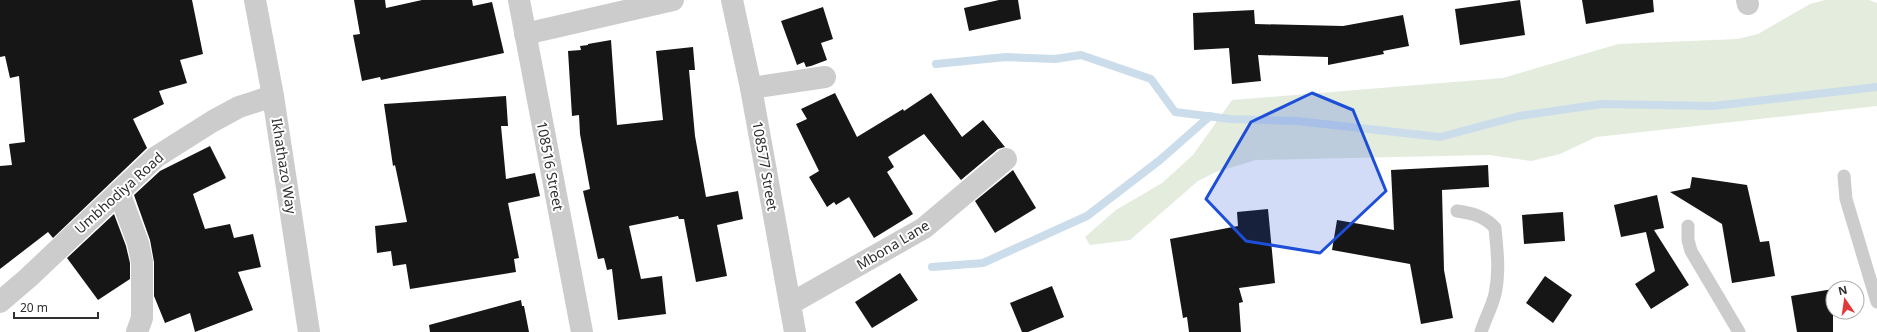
<svg xmlns="http://www.w3.org/2000/svg" width="1877" height="332" viewBox="0 0 1877 332" font-family="'Noto Sans',sans-serif">
<rect width="100%" height="100%" fill="#fff"/>
<polygon fill="#e4ecde" points="1825,0 1869,0 1877,3 1877,106 1596,137 1560,154 1531,161 1489,155 1256,160 1216,172 1198,181 1130,240 1090,245 1085,237 1116,210 1162,183 1193,155 1232,100 1503,78 1618,44 1737,39 1758,34 1810,4"/>
<g fill="none" stroke-linecap="round" stroke-linejoin="round">
<g stroke="#cbdceb" stroke-width="8">
<polyline points="936,64 1006,57 1055,59 1081,55 1151,79 1175,112 1230,119 1297,121 1440,137 1519,116 1602,104 1713,106 1877,87"/>
<polyline points="932,267 983,263 1087,216 1160,160 1210,116"/>
</g>
</g>
<g fill="#161616">
<polygon points="0,0 192,0 203,54 180,60 187,83 159,91 164,104 133,119 147,148 53,238 48,232 0,269 0,166 12,165 9,144 25,142 19,76 10,78 5,56 0,57"/>
<polygon points="354,0 385,0 386,8 422,0 472,0 473,6 492,2 504,53 381,80 380,77 362,81 353,35 360,34"/>
<polygon points="999,0 1018,0 1021,19 969,31 964,8"/>
<polygon points="1520,0 1525,35 1460,45 1455,9"/>
<polygon points="1582,0 1653,0 1654,12 1586,24"/>
<polygon points="823,7 833,39 821,43 827,60 811,66 806,67 804,62 797,65 781,21"/>
<polygon points="1254,10 1255,24 1343,26 1403,15 1409,46 1383,51 1384,54 1328,65 1328,57 1258,55 1261,81 1232,84 1229,48 1194,50 1193,13"/>
<polygon points="611,40 617,125 663,120 656,51 693,47 695,70 689,70 695,136 706,197 738,191 743,219 717,225 727,276 696,282 684,219 679,219 678,216 629,226 641,279 662,276 666,314 618,320 612,269 607,270 604,258 598,259 583,191 590,189 580,134 579,115 572,116 568,51 581,50 580,46 588,45 588,44"/>
<polygon points="835,93 857,137 903,109 904,111 931,93 962,137 983,120 1005,147 998,149 961,180 924,134 888,157 894,167 887,172 913,214 874,238 849,197 836,205 834,202 827,207 809,177 819,171 796,124 807,119 801,109"/>
<polygon points="506,96 508,126 501,126 506,179 535,173 540,196 508,203 519,258 514,259 516,272 410,289 406,264 393,266 391,251 377,253 375,226 407,222 395,165 393,166 384,104"/>
<polygon points="210,146 226,178 193,194 205,229 230,224 234,238 253,234 261,267 238,272 253,310 195,332 190,313 165,323 154,296 154,262 150,240 134,195 160,171"/>
<polygon points="1488,165 1489,187 1442,190 1444,270 1453,318 1421,324 1410,264 1332,250 1337,220 1394,230 1391,170"/>
<polygon points="1013,170 1036,208 995,233 975,201"/>
<polygon points="1692,177 1747,185 1760,242 1769,241 1775,276 1732,283 1722,224 1670,192 1690,188"/>
<polygon points="1657,195 1664,228 1654,230 1689,285 1651,309 1635,284 1655,271 1646,232 1621,237 1614,205"/>
<polygon points="1268,209 1275,283 1239,288 1243,302 1239,303 1241,332 1189,332 1187,317 1183,318 1170,239 1238,226 1237,212"/>
<polygon points="1563,212 1565,241 1524,244 1522,215"/>
<polygon points="114,214 126,246 130,263 130,279 98,300 67,258"/>
<polygon points="900,273 918,300 872,328 855,302"/>
<polygon points="1545,276 1572,295 1553,323 1526,303"/>
<polygon points="1052,286 1064,317 1028,332 1022,332 1010,303"/>
<polygon points="1833,289 1833,332 1797,332 1791,296"/>
<polygon points="521,300 522,306 524,306 529,332 430,332 429,325"/>
</g>
<g fill="none" stroke-linecap="round" stroke-linejoin="round">
<g stroke="#ccc" stroke-width="13">
<polyline points="1844,176 1846,199 1877,302"/>
<path d="M1457,211C1471,213 1485,216 1495,228C1497,250 1500,271 1495,294C1492,307 1485,319 1481,332"/>
<polyline points="1688,226 1688,240 1691,251 1739,332"/>
</g>
<g stroke="#ccc" stroke-width="22">
<polyline points="519,0 582,332"/>
<polyline points="732,0 751,88 795,332"/>
<polyline points="1747,0 1748,4"/>
<polyline points="525,34 673,0"/>
<polyline points="751,88 825,77"/>
<polyline points="119,192 138,243 142,262 142,318 137,332"/>
<polyline points="0,302 28,278 156,157 213,121 239,107 273,96"/>
<polyline points="790,304 924,228 1006,159"/>
</g>
<polyline stroke="#ccc" stroke-width="22" points="255,0 273,96 309,332"/>
</g>
<path fill="#1d4ed8" fill-opacity="0.2" stroke="#1d4ed8" stroke-width="3" stroke-linejoin="round" d="M1312,93L1353,110L1386,191L1320,253L1246,241L1206,199L1251,122Z"/>
<g text-anchor="middle" stroke-width="4" stroke-linejoin="round" paint-order="stroke">
<g font-size="14" fill="#2f2f2f" stroke="#fff">
<text transform="translate(284 166) rotate(81)" y="5">Ikhathazo Way</text>
<text transform="translate(550 166) rotate(79)" y="5">108516 Street</text>
<text transform="translate(765 166) rotate(80)" y="5">108577 Street</text>
<text transform="translate(119 193) rotate(-42)" y="5">Umbhodiya Road</text>
<text transform="translate(893 245) rotate(-31)" y="5">Mbona Lane</text>
</g>
</g>
<g transform="translate(1845 300) rotate(347)"><circle r="19" fill="#ffffff" stroke="#acacac"/>
<path d="M0-3L7 15L0 10L-7 15Z" fill="#df3939"/>
<text y="-6" font-size="11" font-weight="bold" text-anchor="middle" fill="#2f2f2f">N</text>
</g>
<path d="M14 312v6h84v-6" fill="none" stroke="#2f2f2f" stroke-width="2"/>
<text x="20" y="312" font-size="12" fill="#2f2f2f" stroke="#ffffff" stroke-width="3" paint-order="stroke">20 m</text>
</svg>
